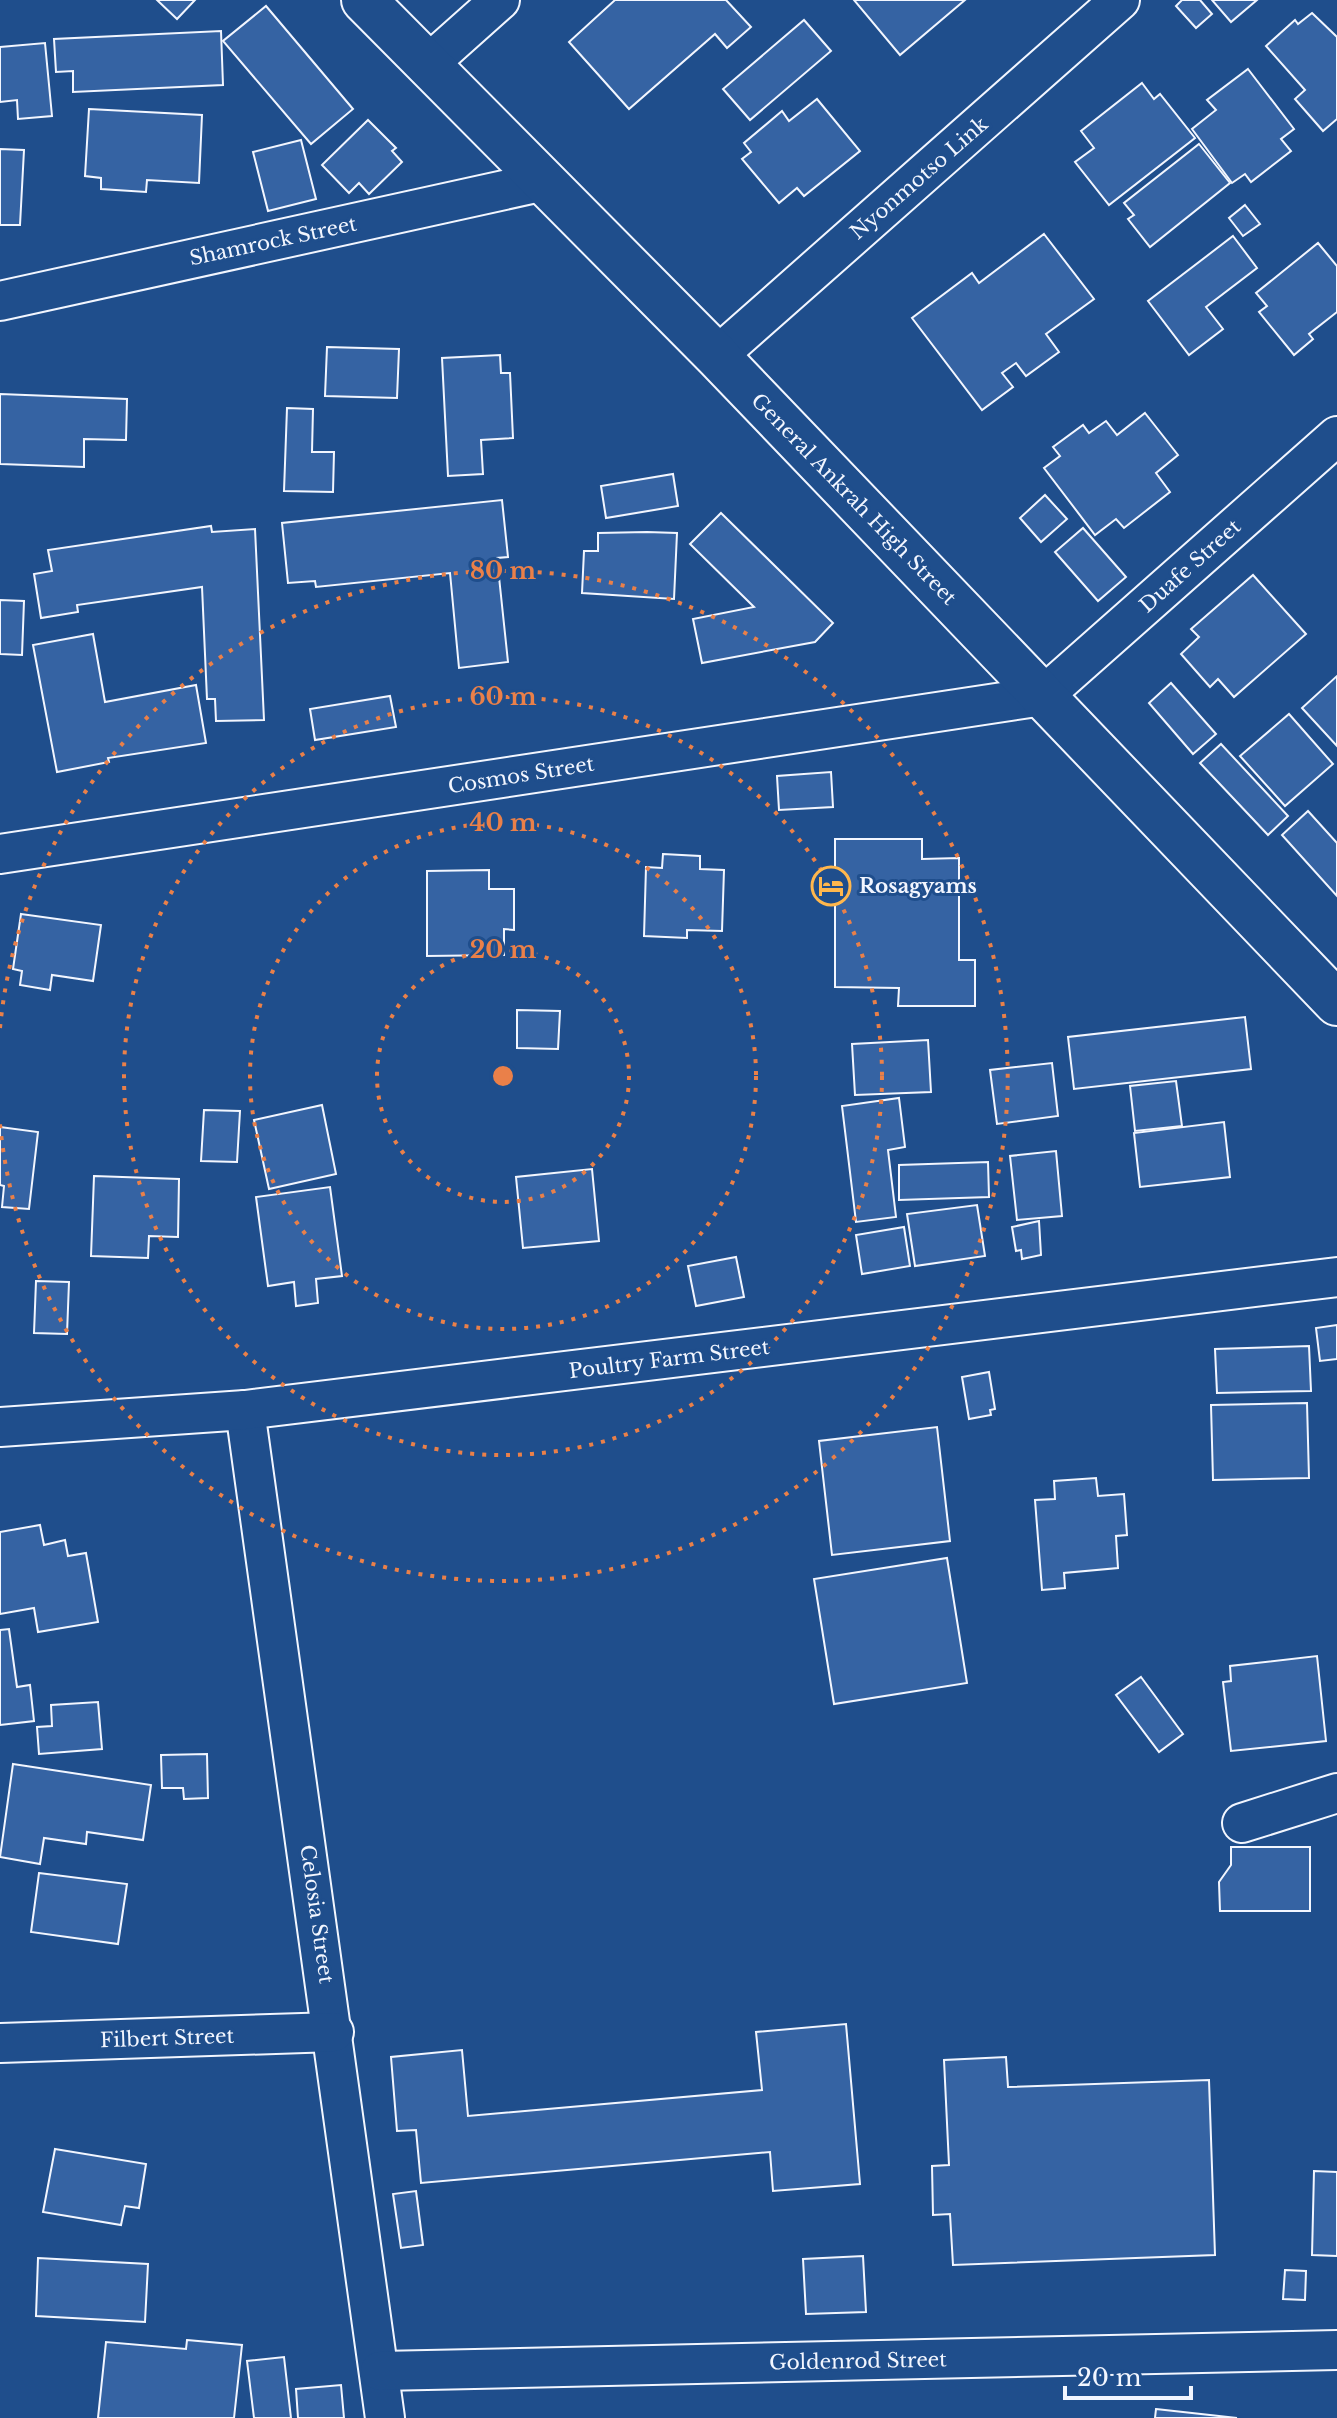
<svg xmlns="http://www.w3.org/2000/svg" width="1337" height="2418" viewBox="0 0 1337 2418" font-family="'Libre Baskerville',serif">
<rect width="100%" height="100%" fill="#1f4e8c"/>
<g fill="#3563a3" stroke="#f2f6ff" stroke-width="2">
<polygon points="157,0 195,0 177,19"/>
<polygon points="615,0 726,0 751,27 727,48 715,34 629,109 569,42"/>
<polygon points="854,0 965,0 900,55"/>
<polygon points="1182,0 1200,0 1212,14 1196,28 1176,6"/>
<polygon points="1212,0 1257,0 1231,22"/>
<polygon points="266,6 353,109 311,144 223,41"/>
<polygon points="1312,13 1337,37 1337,119 1323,131 1295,99 1305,90 1266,46 1295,20 1298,24"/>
<polygon points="804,20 831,51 750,120 723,89"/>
<polygon points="221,31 223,85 73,92 73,71 56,72 54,39"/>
<polygon points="45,43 52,116 18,119 17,100 0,102 0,47"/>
<polygon points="1248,69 1294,129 1281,139 1291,151 1251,182 1245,174 1232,183 1192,129 1216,110 1207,100"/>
<polygon points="1142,83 1154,99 1160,94 1195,138 1109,205 1075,162 1094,148 1081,131"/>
<polygon points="817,99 860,151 804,196 797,188 779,203 742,159 751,152 744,143 782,111 789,121"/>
<polygon points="89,109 202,115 199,183 147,180 146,192 101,189 101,178 85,176"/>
<polygon points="368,120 396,148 392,151 402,162 369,194 359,183 349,193 322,165"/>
<polygon points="301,140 316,199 268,211 253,152"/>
<polygon points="1199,144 1230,183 1150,247 1128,219 1134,215 1124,203"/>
<polygon points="0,149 24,150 20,225 0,225"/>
<polygon points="1245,205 1260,224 1243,236 1229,218"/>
<polygon points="1044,234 1094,299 1046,334 1059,352 1026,376 1016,363 1002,373 1013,387 982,410 912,318 972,273 979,283"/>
<polygon points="1233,236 1257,268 1206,307 1223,329 1189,355 1148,301"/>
<polygon points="1318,243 1337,266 1337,312 1309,334 1313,339 1294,355 1259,312 1267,306 1256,293"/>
<polygon points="327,347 399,349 397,398 325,396"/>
<polygon points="500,355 501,373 510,373 513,438 481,440 483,474 448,476 442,358"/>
<polygon points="0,394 127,399 126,440 84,439 84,467 0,464"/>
<polygon points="287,408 313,409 312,452 334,452 333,492 284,491"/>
<polygon points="1145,413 1178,455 1156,473 1170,492 1124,528 1116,519 1095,535 1044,468 1060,456 1053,447 1083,425 1089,433 1106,421 1117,435"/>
<polygon points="673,474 678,506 606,518 601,486"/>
<polygon points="1045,495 1067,519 1041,542 1020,518"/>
<polygon points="502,500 508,557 497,558 508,662 459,668 450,573 316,587 315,581 288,583 282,523"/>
<polygon points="721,513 833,623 815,642 702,663 693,619 754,607 690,544"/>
<polygon points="211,526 212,532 255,529 264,720 216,721 215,699 207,699 202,587 77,605 78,612 41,618 34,574 52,571 48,550"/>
<polygon points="1083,528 1126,577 1098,601 1055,552"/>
<polygon points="647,532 677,533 674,599 582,593 584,551 598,551 598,533"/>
<polygon points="1253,575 1306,634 1234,697 1218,679 1210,687 1181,654 1199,637 1191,629"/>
<polygon points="0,600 24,601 22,655 0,654"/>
<polygon points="93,634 105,702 196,685 206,743 108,758 109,762 57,772 33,645"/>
<polygon points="1337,676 1337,746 1302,708"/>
<polygon points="1171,683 1216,734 1193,754 1149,703"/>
<polygon points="390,696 396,727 315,740 310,709"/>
<polygon points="1289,714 1333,764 1285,806 1240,756"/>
<polygon points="1221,744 1288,816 1268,835 1200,763"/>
<polygon points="831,772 833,807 779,810 777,776"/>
<polygon points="1308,811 1337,843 1337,896 1282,835"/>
<polygon points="835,839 922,839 922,859 959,858 959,960 975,960 975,1006 898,1006 899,988 835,987"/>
<polygon points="663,854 700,856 700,869 724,870 722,931 687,930 687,938 644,936 646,867 662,868"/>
<polygon points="489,870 489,889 514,889 514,930 504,929 504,955 427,956 427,871"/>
<polygon points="21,914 101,925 93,981 52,975 50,990 20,985 22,971 13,969"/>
<polygon points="517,1010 560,1011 558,1049 517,1048"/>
<polygon points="1245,1017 1251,1069 1074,1089 1068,1037"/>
<polygon points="928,1040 931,1092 855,1095 852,1044"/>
<polygon points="1052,1063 1058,1116 997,1124 990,1070"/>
<polygon points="1176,1081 1182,1126 1135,1131 1130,1086"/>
<polygon points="899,1098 905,1147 888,1150 896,1217 856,1222 842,1106"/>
<polygon points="322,1105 336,1174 269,1189 254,1120"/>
<polygon points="204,1110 240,1111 237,1162 201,1161"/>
<polygon points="1224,1122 1230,1177 1140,1187 1134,1133"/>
<polygon points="0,1127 38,1132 29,1209 2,1207 4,1186 0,1185"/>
<polygon points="1056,1151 1062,1216 1017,1220 1010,1156"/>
<polygon points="988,1162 989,1197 899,1200 899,1165"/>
<polygon points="592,1169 599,1241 523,1248 516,1177"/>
<polygon points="94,1176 179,1179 178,1237 149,1236 148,1258 91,1256"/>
<polygon points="330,1187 342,1276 316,1279 318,1303 296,1306 294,1282 268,1286 256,1197"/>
<polygon points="977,1205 985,1256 915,1266 907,1214"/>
<polygon points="1039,1221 1041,1255 1022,1259 1021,1250 1016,1251 1012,1227"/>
<polygon points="904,1227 910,1266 862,1274 856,1235"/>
<polygon points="736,1257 744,1297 696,1306 688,1266"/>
<polygon points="36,1281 69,1282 67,1334 34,1333"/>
<polygon points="1337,1325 1337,1359 1320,1361 1316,1328"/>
<polygon points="1309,1346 1311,1391 1217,1393 1215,1349"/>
<polygon points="989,1372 995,1409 990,1410 991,1415 969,1419 962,1377"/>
<polygon points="1307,1403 1309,1478 1213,1480 1211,1405"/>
<polygon points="937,1427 950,1541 832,1555 819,1441"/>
<polygon points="1096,1478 1098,1496 1124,1494 1127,1535 1116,1536 1118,1568 1064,1573 1065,1588 1042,1590 1035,1500 1055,1499 1054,1481"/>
<polygon points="40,1525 44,1545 65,1540 68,1556 86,1553 98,1622 38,1632 34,1608 0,1614 0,1532"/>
<polygon points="947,1558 967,1683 834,1704 814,1579"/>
<polygon points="9,1629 17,1687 30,1685 34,1721 0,1725 0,1630"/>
<polygon points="1317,1656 1326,1741 1231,1751 1223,1682 1231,1681 1230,1666"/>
<polygon points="1141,1677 1183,1734 1159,1752 1116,1695"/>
<polygon points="98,1702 102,1749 39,1754 37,1727 52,1726 51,1705"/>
<polygon points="207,1754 208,1798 184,1799 183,1788 162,1788 161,1755"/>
<polygon points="13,1764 151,1785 143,1840 87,1832 86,1844 44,1838 40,1864 0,1857"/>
<polygon points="1231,1847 1310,1847 1310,1911 1220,1911 1219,1882 1231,1865"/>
<polygon points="39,1873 127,1884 118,1944 31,1932"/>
<polygon points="846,2024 860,2184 773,2191 770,2152 421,2183 416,2130 397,2131 391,2057 462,2050 468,2116 762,2090 756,2032"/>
<polygon points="1006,2057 1008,2087 1209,2080 1215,2255 953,2265 950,2214 933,2215 932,2166 949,2165 944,2060"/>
<polygon points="55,2149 146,2164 139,2208 125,2206 121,2225 43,2212"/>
<polygon points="1314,2171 1337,2172 1337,2256 1312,2255"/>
<polygon points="416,2191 423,2245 401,2248 393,2194"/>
<polygon points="863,2256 866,2312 806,2314 803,2259"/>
<polygon points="38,2258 148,2264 145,2322 36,2316"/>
<polygon points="1285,2270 1306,2271 1305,2300 1283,2299"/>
<polygon points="187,2340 242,2345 234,2418 98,2418 106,2342 186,2349"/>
<polygon points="284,2357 291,2418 254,2418 247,2361"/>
<polygon points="341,2385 344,2418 298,2418 296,2389"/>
<polygon points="1156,2409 1237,2418 1155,2418"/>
</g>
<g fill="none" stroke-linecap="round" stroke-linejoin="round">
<defs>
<g id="minor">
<polyline points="426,66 500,0"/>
<polyline points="0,301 545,181"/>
<polyline points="717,356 1120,0"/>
<polyline points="0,854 1043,696 1337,436"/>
<polyline points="245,1410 385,2418"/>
<polyline points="0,1427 245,1410 1337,1277"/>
<polyline points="1242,1823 1337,1793"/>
<polyline points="0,2043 334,2032"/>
<polyline points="380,2371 1337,2350"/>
</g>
<polyline id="secondary" points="364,0 717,356 1337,1003"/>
</defs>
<use href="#minor" stroke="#f2f6ff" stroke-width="42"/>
<use href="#secondary" stroke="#f2f6ff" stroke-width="48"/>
<use href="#minor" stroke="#1f4e8c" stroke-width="38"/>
<use href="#secondary" stroke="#1f4e8c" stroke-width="44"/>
</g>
<g fill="none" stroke="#ea8049" stroke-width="4" stroke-dasharray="4 8">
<circle cx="503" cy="1076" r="126"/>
<circle cx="503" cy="1076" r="253"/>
<circle cx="503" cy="1076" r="379"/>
<path d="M0 1028A505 505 0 1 1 0 1124"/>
</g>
<defs>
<symbol id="hotel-ring" viewBox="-11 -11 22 22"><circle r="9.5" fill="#1f4e8c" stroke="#ffb74d" stroke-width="1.5"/><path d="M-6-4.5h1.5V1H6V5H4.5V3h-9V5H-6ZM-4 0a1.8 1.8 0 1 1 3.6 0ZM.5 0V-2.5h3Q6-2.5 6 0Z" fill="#ffb74d"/></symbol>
</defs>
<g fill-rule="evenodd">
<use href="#hotel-ring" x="809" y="864" width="44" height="44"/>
</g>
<g text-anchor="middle" stroke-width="6" stroke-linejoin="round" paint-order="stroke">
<g font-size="20" fill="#f2f6ff" stroke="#1f4e8c">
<text transform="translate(919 178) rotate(-41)" y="7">Nyonmotso Link</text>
<text transform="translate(273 241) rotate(-12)" y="7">Shamrock Street</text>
<text transform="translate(854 499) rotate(46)" y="7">General Ankrah High Street</text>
<text transform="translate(1190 566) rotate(-42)" y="7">Duafe Street</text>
<text transform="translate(521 775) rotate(-9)" y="7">Cosmos Street</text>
<text transform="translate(669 1359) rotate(-7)" y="7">Poultry Farm Street</text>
<text transform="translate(317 1914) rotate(82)" y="7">Celosia Street</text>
<text transform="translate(167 2038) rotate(-2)" y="7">Filbert Street</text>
<text transform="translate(858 2361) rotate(-1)" y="7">Goldenrod Street</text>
</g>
<g font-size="20" font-weight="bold" fill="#f2f6ff" stroke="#1f4e8c" text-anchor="start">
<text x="859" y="893">Rosagyams</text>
</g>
</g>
<circle cx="503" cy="1076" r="12" fill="#ea8049" stroke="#1f4e8c" stroke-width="4"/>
<g font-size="24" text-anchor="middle" font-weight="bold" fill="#ea8049" stroke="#1f4e8c" stroke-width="6" stroke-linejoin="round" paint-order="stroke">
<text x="503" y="579">80 m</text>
<text x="503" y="705">60 m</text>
<text x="503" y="831">40 m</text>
<text x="503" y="958">20 m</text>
</g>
<path d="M1065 2386v12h126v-12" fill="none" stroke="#f2f6ff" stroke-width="4"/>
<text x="1077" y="2386" font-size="24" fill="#f2f6ff" stroke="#1f4e8c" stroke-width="6" paint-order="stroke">20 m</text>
</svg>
